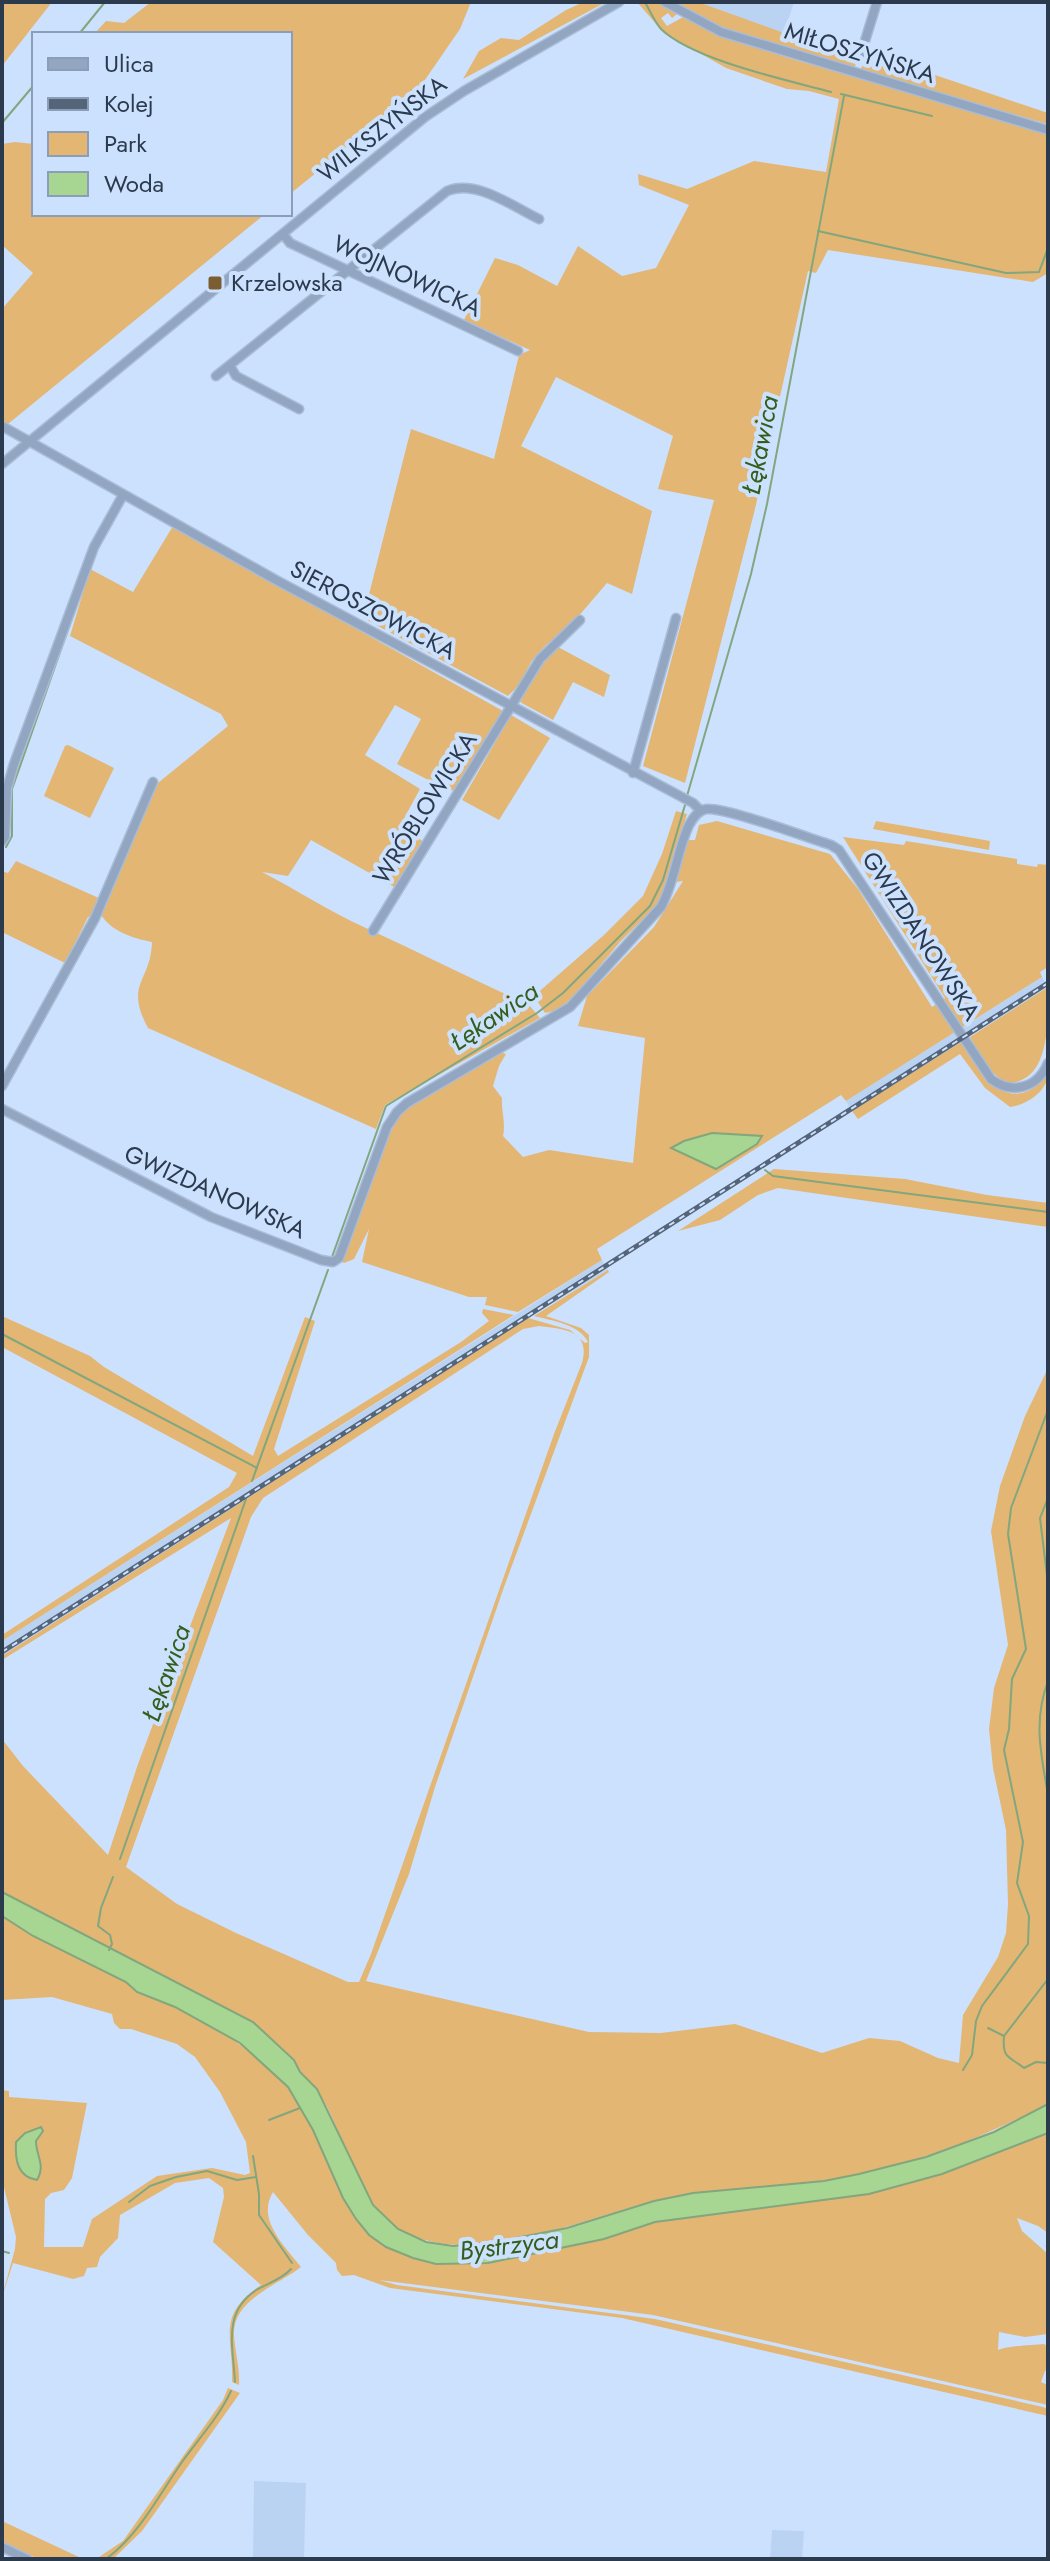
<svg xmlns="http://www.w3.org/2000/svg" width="1050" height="2561" viewBox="0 0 1050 2561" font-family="Jost,sans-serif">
<rect width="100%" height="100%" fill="#cce1fe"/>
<g fill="#bbd3f3">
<polygon points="698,2 794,2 784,34"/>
<polygon points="1042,977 1048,987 852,1111 846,1101"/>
<polygon points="602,1260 608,1270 528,1318 2,1656 2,1641"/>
<polygon points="254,2481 306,2483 304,2559 253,2559"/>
<polygon points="772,2530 804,2531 802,2559 770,2559"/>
</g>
<g fill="#e3b673" fill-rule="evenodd">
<polygon points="2,2 52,2 2,66"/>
<polygon points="151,2 471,2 460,29 418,90 290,194 290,34 94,34 106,21 124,23"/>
<polygon points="584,2 606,2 463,79 479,51 501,38 519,40 566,10"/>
<polygon points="637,2 658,2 677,14 672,18 668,13 661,18 667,26 683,17 723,37 792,59 1048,133 1048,273 1033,282 828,250 816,273 808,271 755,509 685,783 643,766 714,500 658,489 673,436 556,377 521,446 652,511 632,594 607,583 577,618 544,647 531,662 519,685 508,696 363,618 411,429 494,459 519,355 530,350 464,320 495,258 518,265 557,286 578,246 622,276 656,268 689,205 639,185 638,174 687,189 754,161 826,172 839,99 809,91 787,89 726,68 664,33"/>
<path d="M673,2H698L856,59L855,68C793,50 728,36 673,2Z"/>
<polygon points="865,60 906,71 935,75 1048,113 1048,124 860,71"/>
<polygon points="15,142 34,144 34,214 265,214 8,424 2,420 2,309 33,273 2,245 2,144"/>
<path d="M173,526L503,711L457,789L450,791L397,764L421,719L395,705L365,755L420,789L400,826L424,842L396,888L311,840L288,876L262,872C297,890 330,912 366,928C420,953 474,980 529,1005L540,1018L385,1105L376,1129L148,1028C124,983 151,982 152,942C132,938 110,931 100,913L153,787L228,726L221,714L70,636L90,569L133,592Z"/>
<polygon points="558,647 610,675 604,697 573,682 553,720 520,702 541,662"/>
<polygon points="511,715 550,738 499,820 462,800"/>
<polygon points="68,745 114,768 90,818 44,796 65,746"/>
<polygon points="676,811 687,814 660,902 620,942 571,1000 554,1011 545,1013 534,996 604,935 643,896 662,854"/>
<path d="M717,821L830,854L858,889L932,1007L937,1004L955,1032L846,1101L841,1095L597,1249L602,1260L518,1312L485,1305L487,1297H469L362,1262L369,1229L354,1259L344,1263L341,1261L390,1132L399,1115L407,1107L499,1052L506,1054L499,1066L493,1086L502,1098C501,1111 506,1123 503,1136L523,1157L549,1150L633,1163L645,1038L578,1026L587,996L654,927L683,881L676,882L688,840H695L699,825Z"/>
<polygon points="876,821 990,841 989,850 873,829"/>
<polygon points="843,837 904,845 906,841 1017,859 1017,864 1037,867 1038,864 1048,865 1048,967 1040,972 1042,977 961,1028 943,1000 945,998"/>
<polygon points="16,861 101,899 93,916 88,917 65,963 2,932 2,871 8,873"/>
<path d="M1048,987C1048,1026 1050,1085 1004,1083L986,1066L970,1037Z"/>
<path d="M961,1042C982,1074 1009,1121 1048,1074C1047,1092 1026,1105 1010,1107L985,1088L960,1054L858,1119L852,1111Z"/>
<polygon points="774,1169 905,1179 987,1195 1048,1203 1048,1227 778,1188 758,1195 720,1220 678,1231"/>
<path d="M608,1270L609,1272L546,1316L581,1328L589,1335V1357L504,1587L435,1787L409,1874L366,1981L589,2032L661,2033L735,2024L822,2053L869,2038L900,2041L938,2058L959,2063L963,2015L998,1957L1006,1933L1008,1904L1006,1830L993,1768L989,1729L994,1688L1008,1645L991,1531L1000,1486L1025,1416L1048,1368V2104C978,2140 903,2169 824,2181C772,2190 719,2188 667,2198C591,2214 474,2272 401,2230C362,2208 347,2146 327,2107C320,2093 310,2085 301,2073C297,2069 296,2062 292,2058C257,2020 214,2004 169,1980C113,1951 57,1922 2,1892V1739L23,1766L108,1855L138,1764L231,1518L2,1660V1656L528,1318L570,1330L585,1343L588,1342C579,1324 553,1321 534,1316ZM539,1326C564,1329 591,1330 582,1363L554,1434L371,1954L359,1982H348L236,1933L177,1904L126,1867L251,1517L263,1498L523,1329Z"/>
<polygon points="483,1309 514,1315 2,1641 2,1635 229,1487 237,1473 2,1347 2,1316 90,1356 104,1367 253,1456 305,1317 315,1321 274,1449 278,1456 461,1342 489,1321 482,1313"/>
<path d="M2,1916L33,1936L126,1982L137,1992L175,2007L221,2030L264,2063L288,2086L313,2130L343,2198L356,2219L369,2235L386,2247L413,2258L436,2264L488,2263L604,2239L655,2222L869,2194L942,2174L1048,2133V2233L1038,2226L1017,2218L1022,2231L1048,2254V2334L1025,2337L999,2332L998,2350C1008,2346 1032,2345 1044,2344L1048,2347V2369L1045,2371L1041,2382L1048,2385V2405L653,2315L379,2280L397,2285L655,2319L1043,2407L1048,2409V2416L622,2318L390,2288L354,2275L342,2276L337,2270L336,2263L308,2235L273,2192C256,2220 285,2246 301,2267C278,2285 232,2300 234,2335C235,2352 240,2368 239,2385L232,2382C234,2337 215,2316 261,2285L213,2242L224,2197L223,2188L209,2178L175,2183L120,2215L118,2238L100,2257L97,2267L87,2268L84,2276L73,2279L13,2263L2,2297L15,2249L16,2237L2,2179V2090L9,2091V2097L87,2103L72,2178L64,2190L51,2193L45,2199L44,2247H83L92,2219L157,2176L212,2168L245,2175L250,2173L246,2142L220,2092L195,2057L177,2044L131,2029H120L114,2023L112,2014L52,1997L2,2000Z"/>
<polygon points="228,2388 240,2393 142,2531 113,2559 96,2559 123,2541 223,2400"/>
<polygon points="2,2521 81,2558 87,2559 38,2559 2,2542"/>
</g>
<g fill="#a7d592" stroke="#82a67d" stroke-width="2">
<polygon points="712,1133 762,1136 757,1144 716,1169 671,1148 684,1141"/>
<polygon points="2,1892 253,2022 294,2060 300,2072 317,2089 373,2205 398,2229 426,2242 453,2246 496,2242 567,2228 654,2201 693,2193 824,2181 859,2174 926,2157 994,2132 1048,2104 1048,2133 942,2174 869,2194 655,2222 604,2239 488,2263 436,2264 413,2258 386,2247 369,2235 356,2219 343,2198 313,2130 288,2087 240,2043 175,2007 137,1992 126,1982 33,1936 2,1916"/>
<path d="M41,2127L43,2131L36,2141C36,2156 46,2165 37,2180C17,2177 15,2159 16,2142L25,2133Z"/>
</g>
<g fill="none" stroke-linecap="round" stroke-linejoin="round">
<g stroke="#82a67d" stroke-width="2">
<path d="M645,2C650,11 654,21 661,29C693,60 787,80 831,92"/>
<polyline points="79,34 105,2"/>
<polyline points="841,94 932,116"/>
<polyline points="2,123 34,85"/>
<polyline points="818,231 1006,273 1039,272 1048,248"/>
<polyline points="687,796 751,574 767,504 844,96"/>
<polyline points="6,847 12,836 12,789 78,601"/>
<polyline points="2,852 3,851"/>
<polyline points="765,1170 773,1176 1048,1212"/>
<polyline points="332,1257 386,1106 537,1013 563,993 650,906 663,880 685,805"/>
<polyline points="2,1334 257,1468"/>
<polyline points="252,1481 328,1270"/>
<polyline points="1048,1498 1040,1518 1048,1584"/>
<path d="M1048,1681C1033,1721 1041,1754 1048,1795"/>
<polyline points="120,1859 246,1499"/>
<polyline points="109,1950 112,1944 110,1935 98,1926 101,1908 113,1877"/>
<path d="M1048,1979L1004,2036C1002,2059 1009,2056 1024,2068L1036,2062L1048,2063"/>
<polyline points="988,2028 1004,2036"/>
<polyline points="963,2070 972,2055 976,2021 982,2006 1028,1944 1029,1916 1017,1883 1023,1842 1004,1750 1009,1729 1012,1679 1026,1649 1008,1534 1011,1508 1048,1410"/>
<polyline points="269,2120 300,2108"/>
<polyline points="253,2156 259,2194 259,2215 292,2263"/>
<polyline points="129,2202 150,2186 176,2177 207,2171 237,2180 256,2177"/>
<polyline points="2,2251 9,2253"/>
<path d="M235,2382C233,2346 222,2311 258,2289C269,2283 282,2279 291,2269"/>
<path d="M106,2559C139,2535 159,2495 182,2462C199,2438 219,2417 231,2391"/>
</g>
<defs>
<g id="minor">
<polyline points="665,2 721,32 1048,130"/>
<polyline points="860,57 877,2"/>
<polyline points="283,234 290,243 518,351"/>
<polyline points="230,366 236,376 299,409"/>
<path d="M216,376L447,191C476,179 512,206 539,219"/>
<polyline points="2,426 276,580 693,803 700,810"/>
<polyline points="2,464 425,117 464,91 619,2"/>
<polyline points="633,773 676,618"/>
<polyline points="2,841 5,837 7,788 14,764 94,547 123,495"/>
<polyline points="373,931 540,659 580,620"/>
<polyline points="2,1086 95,918 153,782"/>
<path d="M2,1109L211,1217L321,1260L333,1262L339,1258L387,1127L397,1112L407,1103L570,1007L661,907C675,881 677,851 689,825C693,818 698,810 707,809C726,807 808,838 831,845L839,850L991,1079C1012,1095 1038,1088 1048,1063"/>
<polyline points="2,2547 27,2559"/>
</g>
</defs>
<use href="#minor" stroke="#a9bcd7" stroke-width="11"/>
<use href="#minor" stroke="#92a6c1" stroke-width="8"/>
<defs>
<polyline id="rail" points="2,1652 1048,983"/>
</defs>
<use href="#rail" stroke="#546479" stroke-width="5"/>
<use href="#rail" stroke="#cce1fe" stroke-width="2" stroke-dasharray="6" stroke-linecap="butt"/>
</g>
<rect fill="#7a5d31" stroke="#cce1fe" stroke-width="3" x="207" y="275" width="16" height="16" rx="4"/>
<g text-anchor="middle" stroke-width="8" stroke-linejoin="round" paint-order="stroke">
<g font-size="24" fill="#2c3a4d" stroke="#cce1fe">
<text transform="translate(860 53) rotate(17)" y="8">MIŁOSZYŃSKA</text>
<text transform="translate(382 129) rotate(-38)" y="8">WILKSZYŃSKA</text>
<text transform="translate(407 276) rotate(25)" y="8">WOJNOWICKA</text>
<text transform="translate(373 610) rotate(28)" y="8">SIEROSZOWICKA</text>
<text transform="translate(425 808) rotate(-58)" y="8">WRÓBLOWICKA</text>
<text transform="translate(921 936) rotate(57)" y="8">GWIZDANOWSKA</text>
<text transform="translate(215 1192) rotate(24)" y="8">GWIZDANOWSKA</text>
</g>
<g font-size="24" fill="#2c3a4d" stroke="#cce1fe" text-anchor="start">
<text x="231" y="291">Krzelowska</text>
</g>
<g font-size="26" font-style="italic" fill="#345e1c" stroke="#cce1fe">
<text transform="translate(760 445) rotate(-79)" y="9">Łękawica</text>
<text transform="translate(494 1016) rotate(-34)" y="9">Łękawica</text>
<text transform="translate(166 1673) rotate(-71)" y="9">Łękawica</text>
<text transform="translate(509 2245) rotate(-7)" y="9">Bystrzyca</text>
</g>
</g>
<rect width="1050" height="2561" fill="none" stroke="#2c3a4d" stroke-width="8"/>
<rect x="32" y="32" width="260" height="184" fill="#cce1fe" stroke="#8c9eb7" stroke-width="2"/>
<rect x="48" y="58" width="40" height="12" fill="#92a6c1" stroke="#8c9eb7" stroke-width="2"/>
<text x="104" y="72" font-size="24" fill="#2c3a4d">Ulica</text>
<rect x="48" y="98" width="40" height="12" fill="#546479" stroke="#8c9eb7" stroke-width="2"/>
<text x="104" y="112" font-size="24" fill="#2c3a4d">Kolej</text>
<rect x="48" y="132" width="40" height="24" fill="#e3b673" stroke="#8c9eb7" stroke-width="2"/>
<text x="104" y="152" font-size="24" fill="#2c3a4d">Park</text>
<rect x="48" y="172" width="40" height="24" fill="#a7d592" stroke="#8c9eb7" stroke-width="2"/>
<text x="104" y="192" font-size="24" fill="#2c3a4d">Woda</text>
</svg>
